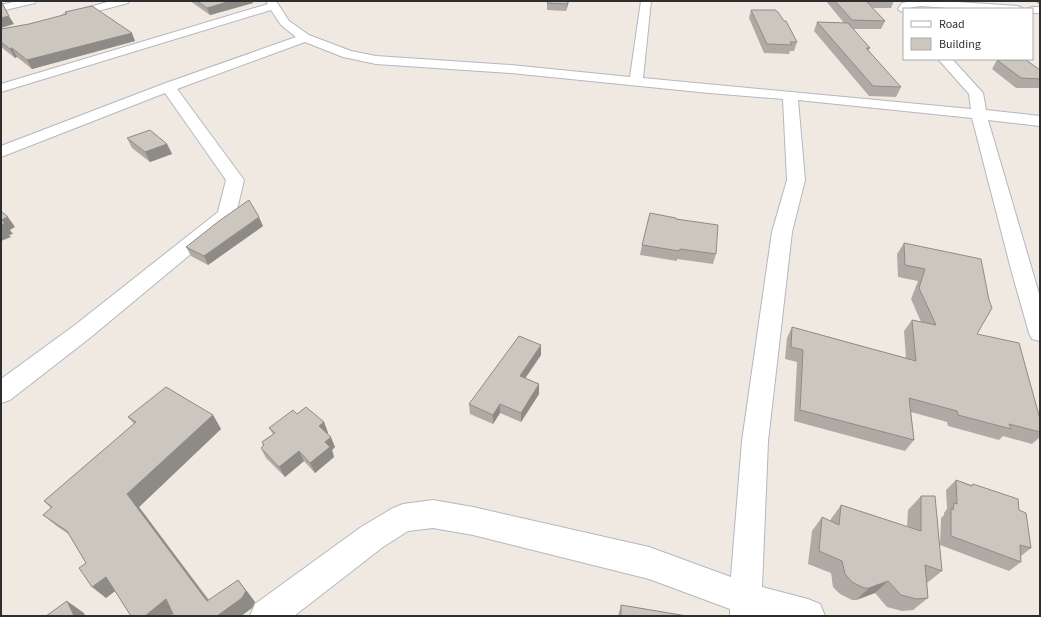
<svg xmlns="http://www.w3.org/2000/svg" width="1041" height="617" viewBox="0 0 1041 617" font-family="'Source Sans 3',sans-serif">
<rect width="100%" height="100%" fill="#efe9e1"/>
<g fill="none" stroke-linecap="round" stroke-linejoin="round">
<defs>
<g id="minor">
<polygon points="17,1 36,1 35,3 1,11 1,5"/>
<polygon points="111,1 129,1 128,3 68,19 64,18 62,16 64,14"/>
<polygon points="266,1 276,1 289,21 309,35 351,51 376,56 511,65 630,77 641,1 651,1 643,78 971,109 969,94 938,59 952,59 983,93 986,110 1040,116 1040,126 988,120 1040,297 1040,341 1032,339 1029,333 1012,273 972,118 798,100 805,180 792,232 768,441 762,587 808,599 820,604 825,616 730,616 730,609 649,579 473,535 433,528 408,531 383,547 294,616 250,616 255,604 361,527 393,508 403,504 433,500 473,507 649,547 731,577 742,441 772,232 787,180 783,99 709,93 511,73 376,64 343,57 305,42 177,89 244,180 236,214 234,218 91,337 10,400 1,403 1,379 75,325 218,212 226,180 165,93 1,157 1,146 163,84 296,37 281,25 271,10 1,92 1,84 268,4"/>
<polygon points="911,1 942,1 1018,6 1024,9 963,9 920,6 904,9 904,12 900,11 898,9 902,3"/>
<polygon points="1032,7 1040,7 1040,13 1032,13 1032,9 1027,9"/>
</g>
</defs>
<use href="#minor" stroke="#b4b7c1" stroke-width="2"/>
<use href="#minor" fill="#fff" fill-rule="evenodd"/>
</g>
<g fill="#afaba4">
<polygon points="190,1 252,1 253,3 210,15"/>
<polygon points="548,1 569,1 566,11 547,10 547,3"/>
<polygon points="826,1 894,1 891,8 872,8 885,21 881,29 853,29 870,48 868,51 901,87 896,97 869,96 814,31 817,22 844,23"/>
<polygon points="1035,1 1040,1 1040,5"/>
<polygon points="751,10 797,42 794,51 790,51 789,54 764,53 749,18"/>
<polygon points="65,12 135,41 32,69 17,57 15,58 1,47 1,29 29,24 66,15"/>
<polygon points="997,60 1040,70 1040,88 1016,88 992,69"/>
<polygon points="127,138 167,144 172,154 150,162 132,148"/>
<polygon points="676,219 716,254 713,264 677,259 677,261 640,255 642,245"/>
<polygon points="263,226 208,265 191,256 186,247"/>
<polygon points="904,243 977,334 1040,419 1040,437 1032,444 1003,436 999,440 948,426 947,422 911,412 914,440 905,451 794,421 797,362 785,359 787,338 792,327 906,358 904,331 912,320 921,322 911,299 918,281 898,277 897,254"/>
<polygon points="541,345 541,355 525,378 539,384 539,394 521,422 500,413 493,424 470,414 469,404"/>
<polygon points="297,414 324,422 328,433 327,433 335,447 332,450 334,457 315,473 304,461 285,477 266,458 261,448 263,446 262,442 273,434 269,428"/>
<polygon points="213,415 221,429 139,507 209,600 247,591 255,602 252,608 241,616 174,616 173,614 170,616 131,616 115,591 106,598 70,535 58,527 43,515 51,508 44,501 134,424 128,417"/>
<polygon points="956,480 971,485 973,484 1019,510 1031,548 1021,556 1021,562 1009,571 940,545 941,518 944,515 944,513 947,509 946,490"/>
<polygon points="921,496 942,571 927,583 928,598 913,610 902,611 887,607 875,593 856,600 852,600 840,594 833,587 831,573 808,564 812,531 822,517 831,521 831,519 841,505 907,527 908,510"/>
<polygon points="621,605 687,616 618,616"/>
</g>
<g fill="#8e8b86">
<polygon points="231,1 252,1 253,3 210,15 207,8"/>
<polygon points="568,1 569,1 566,11 567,4"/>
<polygon points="9,16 14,24 1,28 1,18"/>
<polygon points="132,33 135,41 32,69 27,60"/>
<polygon points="12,48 17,57 15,58 10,49"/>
<polygon points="167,144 172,154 150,162 145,152"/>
<polygon points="8,217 15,227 10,230 13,234 9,235 11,237 1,241 1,220"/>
<polygon points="259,217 263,226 208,265 204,256"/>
<polygon points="541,345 541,355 520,386 520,376"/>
<polygon points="539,384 539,394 521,422 521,413"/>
<polygon points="500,404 500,413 493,424 493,415"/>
<polygon points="213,415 221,429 139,507 217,612 207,601 127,494"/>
<polygon points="324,422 328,433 323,436 319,426"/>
<polygon points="331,437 335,447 332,450 334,457 315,473 310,463 325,442"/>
<polygon points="299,451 304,461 285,477 279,467"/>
<polygon points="106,577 119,588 106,598 92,587"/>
<polygon points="238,580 255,602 252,608 241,616 217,616"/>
<polygon points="888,581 875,593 856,600 869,588"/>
<polygon points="166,599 178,610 170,616 145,616"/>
<polygon points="67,601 84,613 85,616 74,616"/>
</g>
<g fill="#cbc7bf" stroke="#8e8b86">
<polygon points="197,1 231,1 207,8"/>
<polygon points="548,1 568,1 567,4 547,3"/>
<polygon points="835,1 866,1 885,21 852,20"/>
<polygon points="2,3 9,16 1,18 1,4"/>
<polygon points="92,6 132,33 27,60 12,48 10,49 1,42 1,29 29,24 67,14 65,12"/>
<polygon points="751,10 775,10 778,12 784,21 786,21 797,42 790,42 792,45 767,44"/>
<polygon points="817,22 848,23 870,48 866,48 901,87 873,86"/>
<polygon points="997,60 1026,60 1040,70 1040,79 1021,78"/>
<polygon points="150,130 167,144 145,152 127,138"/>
<polygon points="249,200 259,217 204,256 186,247 219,221"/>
<polygon points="1,211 8,217 1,220 5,223 1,225"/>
<polygon points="650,213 676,218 676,219 718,225 716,254 680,249 679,251 642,245"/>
<polygon points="904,243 981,259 989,300 992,308 977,334 1019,343 1040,419 1040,432 1009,424 1011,429 958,415 957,411 909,398 914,440 800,410 803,350 791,347 792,327 916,361 912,320 936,325 919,288 925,269 905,265"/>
<polygon points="519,336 541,345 520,376 539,384 521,413 500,404 493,415 469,404"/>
<polygon points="166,387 213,415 127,494 207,601 238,580 246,591 242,598 217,616 174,616 166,599 145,616 131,616 106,577 92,587 79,568 86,563 67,531 43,515 52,507 44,501 136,422 128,417"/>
<polygon points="306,407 324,422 319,426 331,437 325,442 330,447 310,463 299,451 279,467 261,448 264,445 262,442 275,433 269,428 293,410 297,414"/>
<polygon points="956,480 972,486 973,484 1018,499 1019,510 1026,513 1031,548 1020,545 1021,562 951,536 951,508 953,510 954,503 957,504"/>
<polygon points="921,496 935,496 942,571 925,565 928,598 916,599 901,595 888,581 869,588 864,588 852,582 845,574 842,561 819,551 822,517 839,525 841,505 921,531"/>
<polygon points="67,601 74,616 46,616"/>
<polygon points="621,605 687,616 621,616"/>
</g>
<rect width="1041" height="617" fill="none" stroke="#2e2e2e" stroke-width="4"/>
<rect x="903" y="8" width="130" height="52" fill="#ffffff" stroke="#ababab"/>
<rect x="911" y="21" width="20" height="6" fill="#ffffff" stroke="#ababab"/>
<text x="939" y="28" font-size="12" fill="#2e2e2e">Road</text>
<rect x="911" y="38" width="20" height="12" fill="#cbc7bf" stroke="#ababab"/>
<text x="939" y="48" font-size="12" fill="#2e2e2e">Building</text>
</svg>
